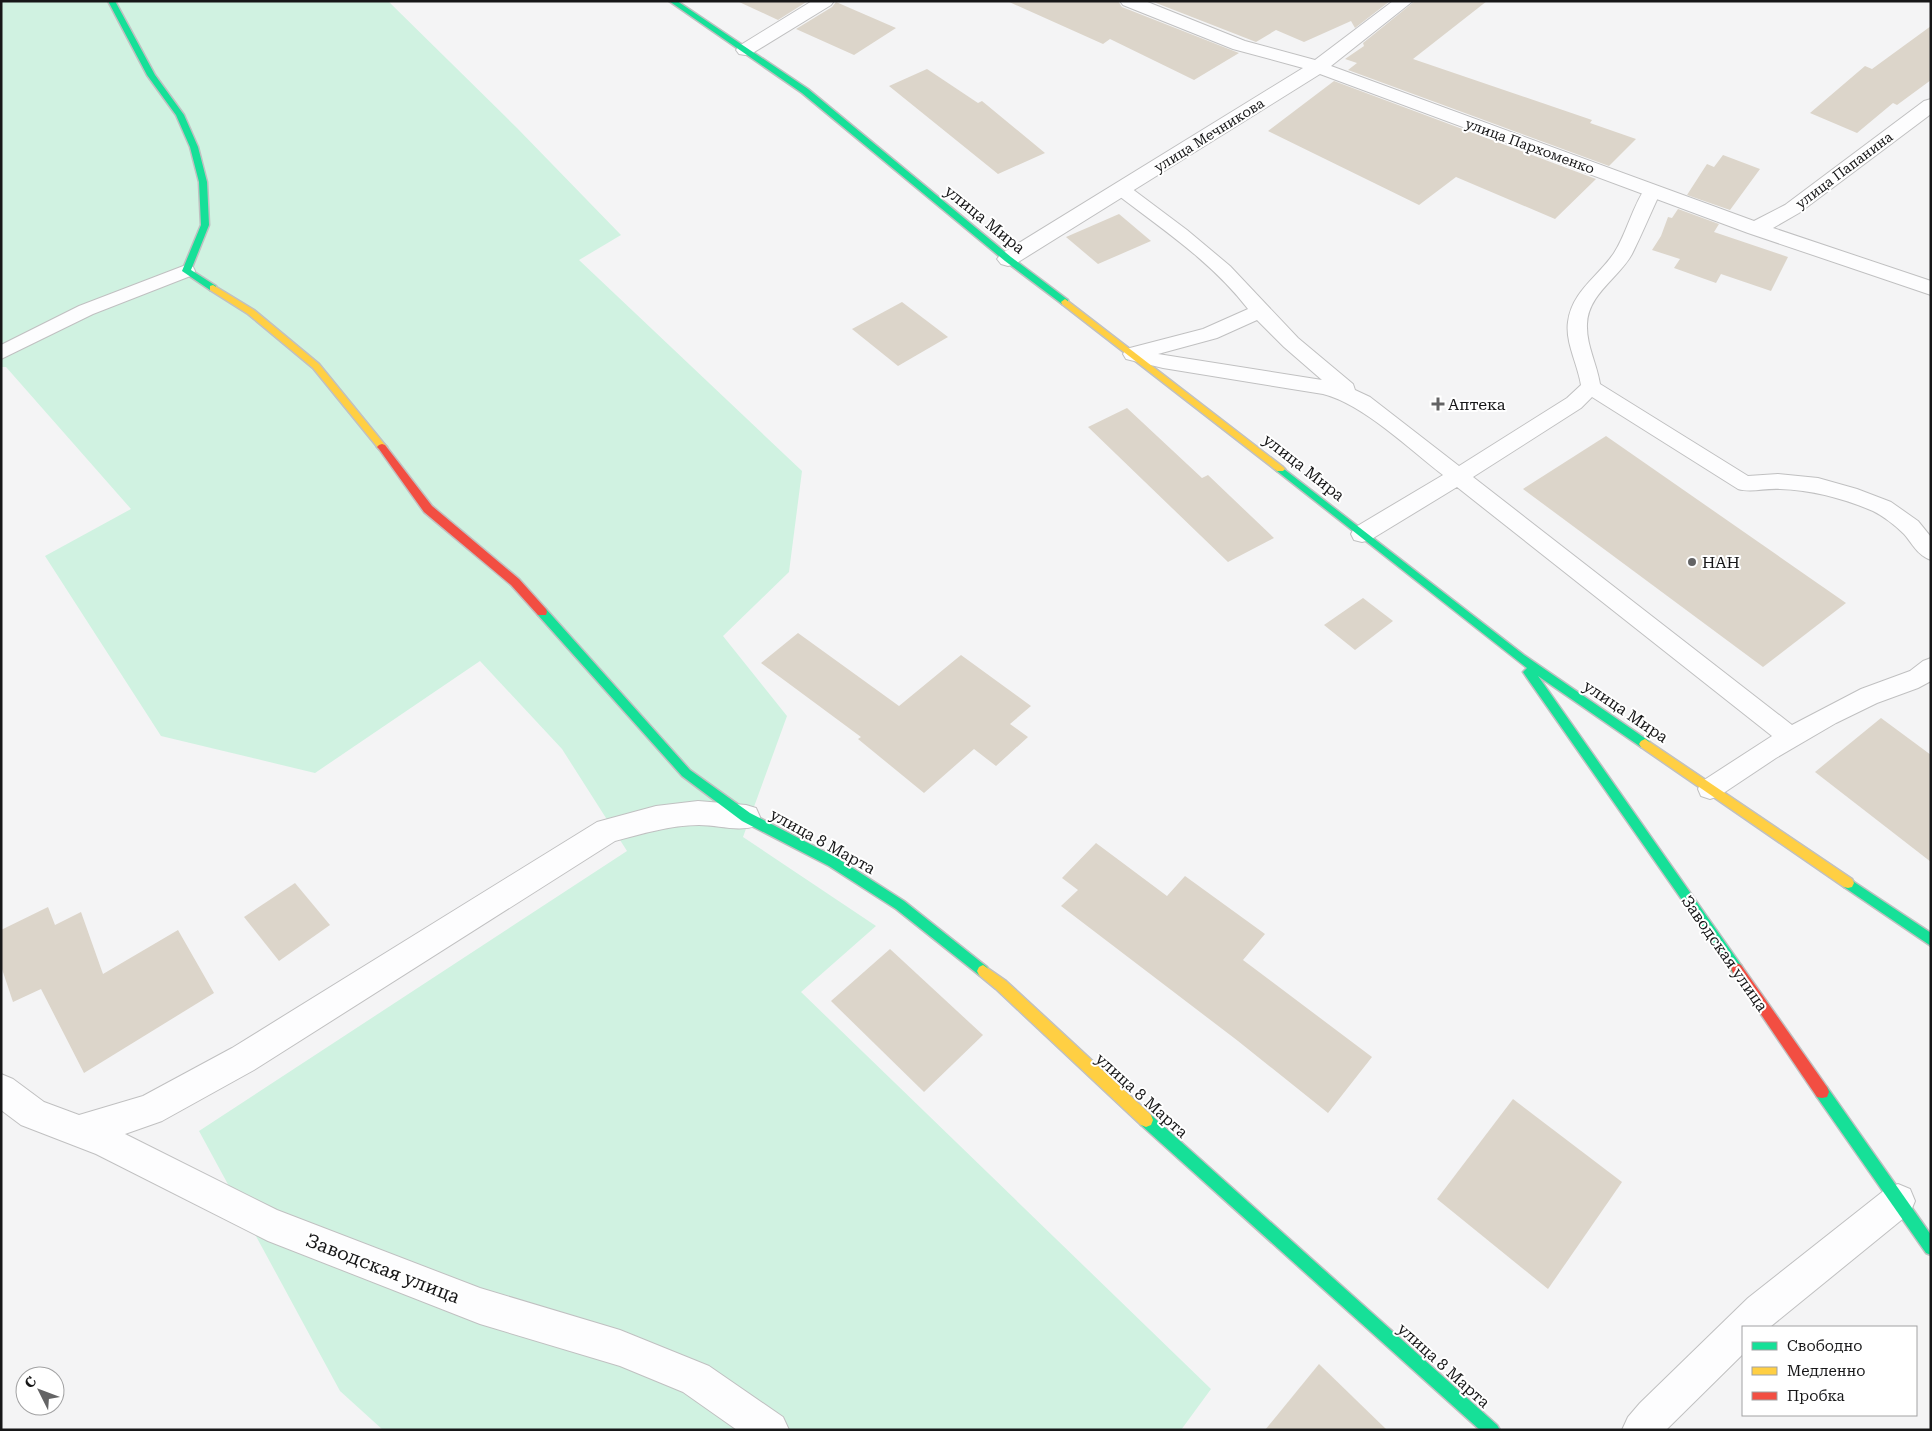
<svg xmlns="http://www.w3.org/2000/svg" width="1932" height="1431" viewBox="0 0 1932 1431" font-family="'Roboto Serif',serif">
<rect width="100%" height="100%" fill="#f4f4f5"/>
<polygon fill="#d0f2e1" points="1,1 388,1 517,128 621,235 579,260 802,471 789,572 723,636 787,716 743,837 876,926 801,992 1211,1389 1181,1430 383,1430 340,1391 199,1131 627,851 562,749 480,661 315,773 161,736 45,556 131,509 6,367 1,367"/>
<g fill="#dcd5ca">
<polygon points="737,1 808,1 778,20"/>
<polygon points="1007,1 1118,1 1122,7 1239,53 1194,80 1110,39 1103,44"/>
<polygon points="1151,1 1390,1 1355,28 1351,21 1304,42 1276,30 1256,42"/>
<polygon points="1415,1 1487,1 1413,59 1592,120 1590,123 1636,139 1609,166 1348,70 1357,63 1345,59 1364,46 1363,43"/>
<polygon points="836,2 896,28 854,55 796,29 832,7"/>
<polygon points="1931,26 1931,80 1897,105 1893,103 1857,133 1810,113 1865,66 1872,69"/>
<polygon points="927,69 978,103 982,101 1045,153 998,174 889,86"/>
<polygon points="1334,81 1596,179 1555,219 1456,177 1419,205 1268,131"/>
<polygon points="1723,155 1760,169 1730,210 1687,195 1707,164 1714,167"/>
<polygon points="1678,209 1719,224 1714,232 1788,257 1771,291 1721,274 1716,283 1674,268 1680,259 1652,250 1661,236 1668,217 1672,218"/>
<polygon points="1119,214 1151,241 1098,264 1066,237"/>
<polygon points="902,302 948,337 898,366 852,329"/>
<polygon points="1127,408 1202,478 1208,475 1274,538 1228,562 1088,427"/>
<polygon points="1606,436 1846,603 1763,667 1523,489"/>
<polygon points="1363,598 1393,621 1355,650 1324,625"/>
<polygon points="798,633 899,706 961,655 1031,706 1010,724 1028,737 996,766 974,749 924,793 858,739 861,737 761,663"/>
<polygon points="1881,718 1931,755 1931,862 1815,772"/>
<polygon points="1096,843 1167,896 1185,876 1265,934 1243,960 1372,1057 1328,1113 1238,1041 1061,906 1078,890 1062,878"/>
<polygon points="295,883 330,925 279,961 244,917"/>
<polygon points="48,907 55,925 81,912 103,974 178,930 214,993 84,1073 41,989 13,1002 1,966 1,930"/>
<polygon points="890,949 983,1035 924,1092 831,1001"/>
<polygon points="1513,1099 1622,1182 1548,1289 1437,1199"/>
<polygon points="1319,1364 1387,1430 1265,1430"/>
</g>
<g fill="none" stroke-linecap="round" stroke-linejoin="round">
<defs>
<g id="lane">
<path d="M1121,184L1127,185L1187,230L1230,266L1298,338L1353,384L1355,390L1370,397L1459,466L1567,398L1581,385C1578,365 1565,342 1568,322C1572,291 1598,277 1614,253C1627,233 1632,207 1646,187L1652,186L1658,187L1661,191C1651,212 1642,234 1632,254C1619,278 1588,294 1587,324C1586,345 1597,364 1600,384L1748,476L1778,474L1818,478L1857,489L1891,502L1918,521L1931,537V560C1918,556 1912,543 1904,534C1896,526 1883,516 1873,511C1842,498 1812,490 1780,489C1765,488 1751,493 1738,489L1592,397L1581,408L1473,477L1792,725L1861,689L1910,671L1923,661L1931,658V681L1918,688L1877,703L1836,723L1776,758L1719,796L1710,799L1701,796L1698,789L1701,782L1772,736L1457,487L1370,540L1362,542L1354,540L1351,534L1354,528L1443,475C1409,449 1363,404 1323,394L1163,368L1126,359L1123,354L1126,349L1203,329L1248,309C1212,262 1162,229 1115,193L1112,189L1115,185ZM1257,320L1284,347L1322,380L1158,354L1217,338Z"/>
<polygon points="186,265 193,267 195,271 193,275 93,314 1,359 1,345 79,306"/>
</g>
<g id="street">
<polygon points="812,1 834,1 831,5 751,54 745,55 739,54 736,50 739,46"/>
<polygon points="1120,1 1145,1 1245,41 1315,60 1393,1 1413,1 1331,66 1754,221 1785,205 1924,101 1931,99 1931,114 1799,213 1773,228 1931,281 1931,295 1748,233 1320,74 1015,264 1008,266 1001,264 997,259 1001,254 1303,68 1233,49 1123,5"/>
<path d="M698,801L746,805L756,808L760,817L756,826C738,832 718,825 699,825C670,825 642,834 615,841L254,1070L162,1121L125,1134L277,1210L480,1288L620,1330L709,1366L783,1417L789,1430H737L683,1392L620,1366L480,1324L268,1241L96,1154L21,1125L1,1110V1074L13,1079L44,1102L79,1115L143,1096L232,1048L597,822L656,806Z"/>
<polygon points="1898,1184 1910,1189 1915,1201 1910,1213 1770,1327 1743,1327 1743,1354 1666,1430 1622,1430 1628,1417 1640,1403 1748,1298 1886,1189"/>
</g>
<g id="fast">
<polygon points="108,1 115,1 155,75 184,115 198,147 207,182 209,225 191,270 216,286 216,290 210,290 182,271 201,225 199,182 190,147 176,115 147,75"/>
<polygon points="669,1 677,1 808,89 1011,257 1068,300 1068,304 1062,304 1005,261 802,93"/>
<polygon points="1280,466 1524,655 1649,741 1651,744 1649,747 1641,747 1538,676 1741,965 1743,969 1741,973 1737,975 1733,973 1525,675 1523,672 1527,668 1277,471 1275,469 1277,467"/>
<polygon points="542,608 546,609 690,770 750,813 837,858 904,901 987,967 989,971 987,975 983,977 979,975 896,909 829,866 742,821 682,776 538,615 537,612 538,609"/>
<polygon points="1848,878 1931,933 1931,946 1844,887 1842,883 1844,879"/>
<polygon points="1822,1086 1827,1087 1931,1235 1931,1255 1926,1253 1817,1097 1815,1092 1817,1087"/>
<polygon points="1146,1113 1151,1115 1497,1425 1500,1430 1480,1430 1141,1125 1139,1120 1141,1115"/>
</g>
<g id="slow">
<polygon points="213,285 254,310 319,364 385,445 387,447 385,449 379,449 313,368 248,314 210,290 210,286"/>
<polygon points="1065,299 1283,467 1285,469 1283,471 1277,471 1062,304 1061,302"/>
<polygon points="1645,739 1852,879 1854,883 1852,887 1848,888 1844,887 1641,747 1639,744 1641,741"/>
<polygon points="983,965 1006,981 1151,1115 1153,1120 1151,1125 1146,1127 1141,1125 996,989 979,975 977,971 979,967"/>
</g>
<g id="jam">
<polygon points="382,444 385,445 432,506 519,579 546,609 547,612 546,615 538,615 511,585 424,512 379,449 377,447 379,445"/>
<polygon points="1737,963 1741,965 1827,1087 1829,1092 1827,1097 1822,1098 1817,1097 1733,973 1731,969 1733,965"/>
</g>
</defs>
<use href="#lane" stroke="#c0c0c1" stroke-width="2"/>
<use href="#street" stroke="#c0c0c1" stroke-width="2"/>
<use href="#fast" stroke="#c0c0c1" stroke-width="3"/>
<use href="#slow" stroke="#c0c0c1" stroke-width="3"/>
<use href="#jam" stroke="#c0c0c1" stroke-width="3"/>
<use href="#lane" fill="#fdfdfe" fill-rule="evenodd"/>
<use href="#street" fill="#fdfdfe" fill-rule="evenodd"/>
<use href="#fast" fill="#16e098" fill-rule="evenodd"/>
<use href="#slow" fill="#ffcf43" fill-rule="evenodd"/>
<use href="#jam" fill="#f24e42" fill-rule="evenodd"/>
</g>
<g fill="#646465" stroke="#fff" stroke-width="2">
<path d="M1435.5 396.5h5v5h5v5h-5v5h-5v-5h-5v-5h5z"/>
<circle cx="1692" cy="562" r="5"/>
</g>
<g text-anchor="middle" stroke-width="4" stroke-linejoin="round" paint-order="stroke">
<g font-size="14" fill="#171718" stroke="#fff">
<text transform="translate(1209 135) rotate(-32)" y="5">улица Мечникова</text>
<text transform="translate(1530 146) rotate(20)" y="5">улица Пархоменко</text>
<text transform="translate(1844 170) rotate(-37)" y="5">улица Папанина</text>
</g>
<g font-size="16" fill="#171718" stroke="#fff">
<text transform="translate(985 219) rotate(39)" y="6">улица Мира</text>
<text transform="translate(1304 467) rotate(38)" y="6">улица Мира</text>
<text transform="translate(1626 711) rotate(34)" y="6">улица Мира</text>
<text transform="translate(823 841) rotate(29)" y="6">улица 8 Марта</text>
<text transform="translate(1725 953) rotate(55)" y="6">Заводская улица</text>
<text transform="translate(1142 1095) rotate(42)" y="6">улица 8 Марта</text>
<text transform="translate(1444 1365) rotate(42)" y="6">улица 8 Марта</text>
</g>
<g font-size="16" fill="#171718" stroke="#fff" text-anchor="start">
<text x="1448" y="410">Аптека</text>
<text x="1702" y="568">НАН</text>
</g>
<g font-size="19" fill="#171718" stroke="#fff">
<text transform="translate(383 1268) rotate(21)" y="7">Заводская улица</text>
</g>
</g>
<rect width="1932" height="1431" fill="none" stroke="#171718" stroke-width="5"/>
<rect x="1742" y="1326" width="175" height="90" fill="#ffffff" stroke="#a2a2a3"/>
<rect x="1752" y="1342" width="25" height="8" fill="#16e098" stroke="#a2a2a3"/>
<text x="1787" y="1351" font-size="15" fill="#171718">Свободно</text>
<rect x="1752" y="1367" width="25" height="8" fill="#ffcf43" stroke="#a2a2a3"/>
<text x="1787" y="1376" font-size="15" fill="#171718">Медленно</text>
<rect x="1752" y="1392" width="25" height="8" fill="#f24e42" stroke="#a2a2a3"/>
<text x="1787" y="1401" font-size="15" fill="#171718">Пробка</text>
<g transform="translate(40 1391) rotate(312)"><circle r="24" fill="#ffffff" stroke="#a2a2a3"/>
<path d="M0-4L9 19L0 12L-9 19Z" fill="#646465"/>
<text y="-8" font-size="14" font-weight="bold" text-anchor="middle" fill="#171718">С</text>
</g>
</svg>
